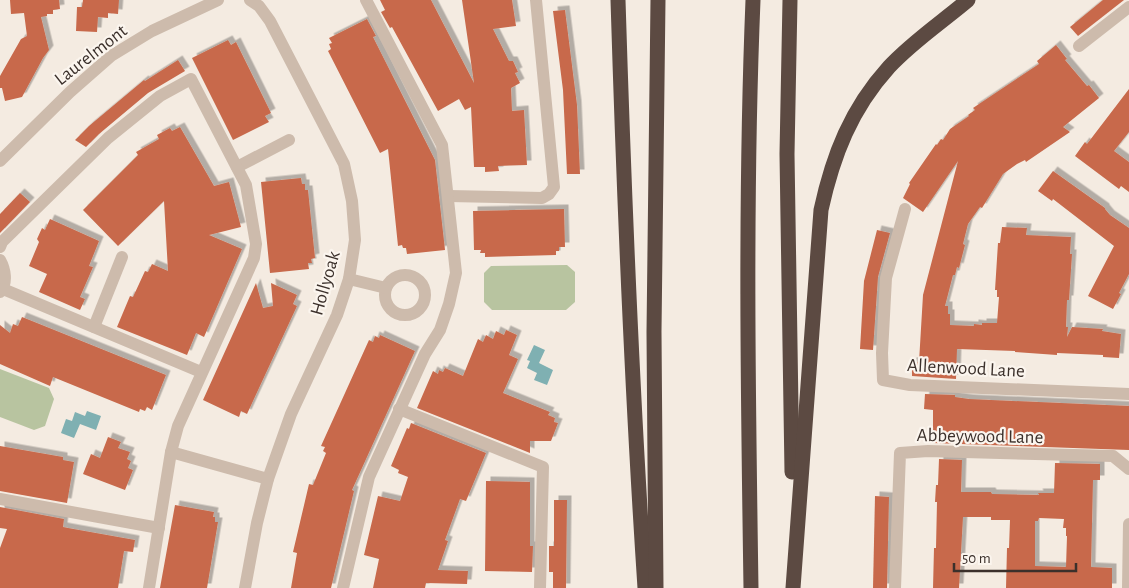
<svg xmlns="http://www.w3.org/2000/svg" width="1129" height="588" viewBox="0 0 1129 588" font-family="'Alegreya Sans',sans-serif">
<defs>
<filter id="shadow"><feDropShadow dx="4.5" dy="-4.5" stdDeviation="0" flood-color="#0004"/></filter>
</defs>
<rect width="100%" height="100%" fill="#f4ebe1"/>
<g fill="#b8c4a0">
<polygon points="567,265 575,272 575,302 566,310 492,310 484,302 484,273 491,266"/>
<polygon points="0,369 49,388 54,399 45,426 34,430 0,417"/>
</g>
<g fill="#7fb0b2">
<polygon points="534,345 545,350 539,363 553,370 547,385 534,380 537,373 527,368 530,361 527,360"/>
<polygon points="87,411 101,416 96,430 80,424 74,438 61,433 66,419 72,421 75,412 85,416"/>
</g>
<g fill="#c8694b" fill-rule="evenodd" filter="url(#shadow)">
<polygon points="10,0 59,0 60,9 53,10 53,14 47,14 47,16 41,17 49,50 43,58 22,97 5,101 2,88 0,88 0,76 21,39 27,36 24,13 11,14"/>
<polygon points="83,0 119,0 118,14 108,13 108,18 98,17 97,32 76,31 77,7 82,7"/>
<polygon points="380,0 431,0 474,83 462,0 512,0 516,26 493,29 509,61 513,61 518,72 515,73 520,83 511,88 512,111 524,110 527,165 498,166 499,171 485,172 485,167 474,167 471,107 465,110 459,99 438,111 392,27 390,28 381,12 385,10"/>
<polygon points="1103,0 1124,0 1078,36 1070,27"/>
<polygon points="565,10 577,105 580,174 567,174 563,90 553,11"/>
<polygon points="367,19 376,36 373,37 435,160 445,250 407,254 406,248 403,248 402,245 398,246 388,149 380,153 328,51 331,49 329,44 332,43 329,38"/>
<polygon points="228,40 231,45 236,42 271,113 265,116 269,122 233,140 192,58"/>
<polygon points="1056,45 1067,59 1065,60 1087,86 1089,85 1099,98 1063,127 1070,132 1026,162 1025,160 1017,164 1003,174 982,208 980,207 968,224 963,244 965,245 959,268 957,267 955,275 953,275 945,306 948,306 948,314 950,314 950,325 974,326 974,324 982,325 982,323 997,323 999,297 997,297 997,290 995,290 998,243 1000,243 1002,227 1027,228 1026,235 1071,237 1070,254 1072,254 1069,300 1067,300 1066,327 1068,327 1067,337 1072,327 1103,329 1102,331 1121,334 1119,358 1103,357 1103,355 1057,353 1057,355 1015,352 1015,351 957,349 956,379 912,376 912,362 919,362 923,295 958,161 923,212 903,198 910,184 909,183 936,144 937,145 941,139 943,140 950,129 969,116 968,115 975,110 973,108 1039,64 1037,61"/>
<polygon points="178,60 185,71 148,93 99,134 86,147 75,140 89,126 144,80 145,81"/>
<polygon points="1129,89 1129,132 1114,151 1129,162 1129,192 1121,186 1119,189 1075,156 1085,142 1087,144"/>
<polygon points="180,127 214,186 229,182 241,227 209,235 242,249 204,337 196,333 187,355 117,327 130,296 133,297 145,271 148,272 152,264 168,271 164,201 118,246 83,210 138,155 136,152 159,139 157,135 170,128 172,131"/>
<polygon points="1053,171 1105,208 1105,209 1110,215 1129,228 1129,274 1119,293 1121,294 1113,309 1088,296 1114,246 1053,199 1052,201 1038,191"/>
<polygon points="301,178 302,184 305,184 305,190 308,190 315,258 311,259 312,263 308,263 309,269 270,273 261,182"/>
<polygon points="20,193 30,202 0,233 0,214"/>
<polygon points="564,209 565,247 559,247 559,251 556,251 556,255 485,257 485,253 480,253 481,250 474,250 473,211"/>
<polygon points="50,219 99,241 89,266 93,267 80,297 85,299 80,310 39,292 47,274 29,266 39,242 37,239 42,228 45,230"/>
<polygon points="877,230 890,233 878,277 873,350 860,349 864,281"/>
<polygon points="256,283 263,308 273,306 271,283 297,295 293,304 297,306 247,414 241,411 239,417 203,400"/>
<polygon points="22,317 166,375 152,410 147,407 145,411 140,409 139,412 53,377 50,386 0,364 0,325 10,333 13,324 18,326"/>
<polygon points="506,330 517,335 509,355 518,359 503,393 550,412 548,415 555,418 554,422 558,423 551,441 530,441 530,453 417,408 433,371 438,374 439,370 443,372 445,368 463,376 478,339 483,342 486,335 493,339 496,331 504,335"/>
<polygon points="380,335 415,351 352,490 354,491 331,588 291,588 297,553 293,552 309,484 313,485 326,453 323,451 325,447 321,446 369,340 373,342 375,336 379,338"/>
<polygon points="925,394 955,395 955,397 969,399 1129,406 1129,450 933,443 933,410 924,409"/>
<polygon points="411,423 486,453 466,501 460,499 445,540 448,541 438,570 468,571 467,584 426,583 425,588 373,588 379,559 364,555 378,496 400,501 408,477 398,473 399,470 391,466 407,428 409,429"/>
<polygon points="108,437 121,442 118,448 130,452 127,459 131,461 128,468 133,470 125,490 83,474 91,454 100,458"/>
<polygon points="0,446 63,457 63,460 74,462 67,503 0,491"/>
<path d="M939,459L962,460L961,492H991L992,494L1039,495L1038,493H1054L1055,463L1100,464V480H1093L1091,567L1112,568V588H1006L1007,548H1009L1010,520H991V517H963L959,588H933L934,548H936L937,502H935L936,485H938ZM1039,518L1064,519L1063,528H1066V536H1067L1066,567L1035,566V521H1038Z"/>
<polygon points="486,481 530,482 530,546 533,546 532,572 485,571"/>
<polygon points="875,496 889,497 887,588 873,588"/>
<polygon points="554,500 567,500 566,588 553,588 553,572 549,572 549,546 554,546"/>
<polygon points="175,505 214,512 213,517 215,517 215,522 218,522 207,588 160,588"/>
<polygon points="0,507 64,519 63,527 68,528 135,540 133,552 124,551 118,588 0,588 0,548 7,529 0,528"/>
</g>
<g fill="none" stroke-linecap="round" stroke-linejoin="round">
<g stroke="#cdbbac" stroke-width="12">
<polyline points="1079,46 1129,7"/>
<polyline points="0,161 70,92 111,56 152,31 218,0"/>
<polyline points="237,167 289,140"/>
<polyline points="449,196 542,198 549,194 554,187 536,0"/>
<polyline points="905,209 886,278 882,353 883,380 910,385 1129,394"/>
<polyline points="0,247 2,242 108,138 160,96 191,79 246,185 256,244 254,258 178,426 171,452 149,588"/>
<path d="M0,260C5,269 8,283 0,292"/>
<circle cx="405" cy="295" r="20"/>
<polyline points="349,279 386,288"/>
<polyline points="3,289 201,372"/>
<polyline points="94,327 122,257"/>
<polyline points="399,409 543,467 540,588"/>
<polyline points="171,452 268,479"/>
<polyline points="0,499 159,528"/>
<polyline points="245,588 257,523 268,479 291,414 337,315 349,279 355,240 352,201 344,164 270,21 259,6 250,0"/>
<polyline points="343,588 369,477 425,354 440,330 449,304 456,273 442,145 366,0"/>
<polyline points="895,588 900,453 928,451 1113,456 1129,469"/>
<polyline points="1128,588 1129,524"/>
</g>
<g stroke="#5c4a42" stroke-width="15">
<path d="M618,0C624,196 632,392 645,588"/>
<polyline points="790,0 787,154 792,472"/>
<polyline points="656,588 654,332 658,0"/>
<path d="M751,588C748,392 745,196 753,0"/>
<path d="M793,588L821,210C833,155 851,109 889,67C912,42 942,22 968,0"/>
</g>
</g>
<g text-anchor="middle" stroke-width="4.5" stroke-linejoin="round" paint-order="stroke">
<g font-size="19" fill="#3b302b" stroke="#fbf5ee">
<text transform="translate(90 54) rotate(-38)" y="7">Laurelmont</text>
<text transform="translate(324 283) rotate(-74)" y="7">Hollyoak</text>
<text transform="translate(966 367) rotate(3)" y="7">Allenwood Lane</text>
<text transform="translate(980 435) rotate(1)" y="7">Abbeywood Lane</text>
</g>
</g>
<path d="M954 563v8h122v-8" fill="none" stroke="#3b302b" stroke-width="2.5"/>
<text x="962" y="563" font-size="15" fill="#3b302b" stroke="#fbf5ee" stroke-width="4" paint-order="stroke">50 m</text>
</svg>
